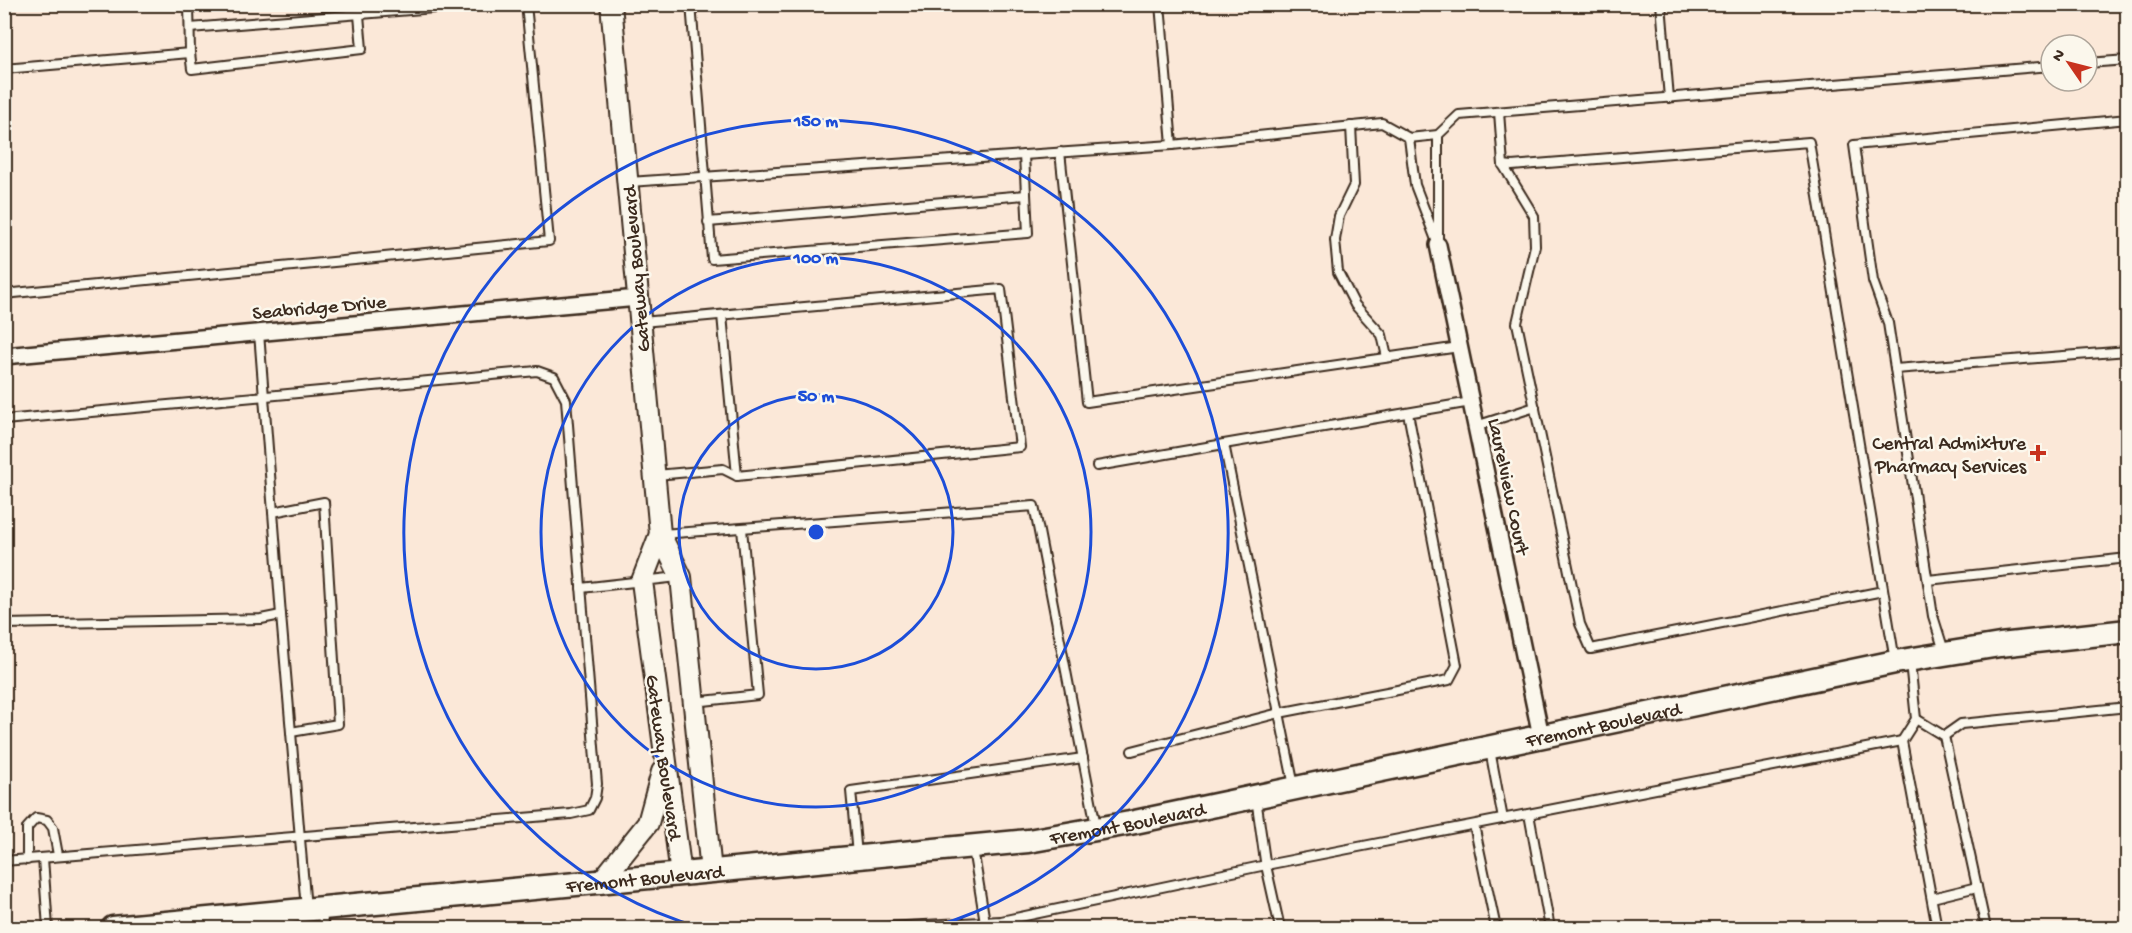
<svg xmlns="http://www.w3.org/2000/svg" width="2132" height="933" viewBox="0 0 2132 933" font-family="'Gochi Hand',sans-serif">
<rect width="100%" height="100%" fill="#fbf7ec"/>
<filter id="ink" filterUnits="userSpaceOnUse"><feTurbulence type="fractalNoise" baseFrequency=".0167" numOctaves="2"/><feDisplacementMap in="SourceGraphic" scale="12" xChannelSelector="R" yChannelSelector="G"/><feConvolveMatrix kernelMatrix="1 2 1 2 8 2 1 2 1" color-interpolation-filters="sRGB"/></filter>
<g filter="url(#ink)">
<path fill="#fbe8d8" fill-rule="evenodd" d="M5,5H2127V928H5ZM2051,45H2087V81H2051Z"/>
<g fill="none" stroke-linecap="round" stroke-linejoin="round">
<defs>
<g id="service">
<polyline points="691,4 712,259 1028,233 1024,155"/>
<polyline points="1160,4 1172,145"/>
<polyline points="1661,4 1669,98"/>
<polyline points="190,28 484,4"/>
<polyline points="190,53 192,69 362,49 359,15"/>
<polyline points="2087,63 2128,60"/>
<polyline points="4,69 190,53 189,4"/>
<polyline points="1499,112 1503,165 1534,216 1535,246 1517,323 1580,624 1591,649 1883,591"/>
<polyline points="1351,126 1354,185 1339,216 1335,240 1338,272 1355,305 1382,335 1387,357"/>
<polyline points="1438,135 1438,240"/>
<polyline points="1409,138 1415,185 1438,245"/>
<polyline points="1060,152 1087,402 1459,347"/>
<polyline points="1503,165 1512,166 1809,142 1895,661"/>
<polyline points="629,182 1172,145 1382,123 1409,138 1438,135 1459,115 2051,66"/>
<polyline points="708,222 1026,195"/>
<polyline points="4,294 549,241 526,4"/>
<polyline points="722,315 737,476"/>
<polyline points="642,322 1001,289 1020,447 737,476 723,469 656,475"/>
<polyline points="259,333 281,615"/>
<polyline points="1895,369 2128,351"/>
<polyline points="4,420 537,371 554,377 566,400 597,784 595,798 589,810 571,814 4,861"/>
<polyline points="1476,426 1535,407"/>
<polyline points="1097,466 1224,444"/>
<polyline points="273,512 324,502 338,724 291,732"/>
<polyline points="662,534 1034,506 1096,826"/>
<polyline points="1928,580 2128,558"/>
<polyline points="581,588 678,577"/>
<polyline points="4,624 261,619 281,615 306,909"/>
<polyline points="1944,651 1933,616 1888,323 1873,281 1854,145 2128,119"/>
<polyline points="1910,662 1916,719 1902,741 1937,928"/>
<polyline points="694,702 758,695 742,529"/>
<polyline points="1916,719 1944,736 1986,928"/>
<polyline points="1944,736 1961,724 2128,707"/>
<polyline points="1490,750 1503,819"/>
<polyline points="1132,751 1279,713 1449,680 1457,665 1408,413"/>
<polyline points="1294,786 1224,444 1471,402"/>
<polyline points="1256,798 1265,861 1280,928"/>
<polyline points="1529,814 1550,928"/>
<polyline points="1474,825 1496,928"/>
<polyline points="973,849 985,922"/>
<polyline points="857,855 851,791 1083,758"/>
<polyline points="43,858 48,928"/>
<polyline points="27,860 27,828 36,818 47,820 53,828 58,855"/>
<polyline points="1932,898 1977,887"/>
<polyline points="321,909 324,928"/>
<polyline points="1744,927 1744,928"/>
<polyline points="867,928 1001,921 1266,865 1902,741"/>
</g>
<g id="minor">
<polyline points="1438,245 1541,736"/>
<polyline points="4,356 638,298"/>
</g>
<g id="tertiary">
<polyline points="611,4 660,534 681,577 711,872"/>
<polyline points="660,534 642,581 681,875"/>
<polyline points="600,883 648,823 662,772"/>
</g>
<g id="secondary">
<path id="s1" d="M113,928L1028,841L1130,823L1895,662L2000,645L2128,631"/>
</g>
</defs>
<use href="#service" stroke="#3b2a1e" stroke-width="12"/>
<use href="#minor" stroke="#3b2a1e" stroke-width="20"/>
<use href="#tertiary" stroke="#3b2a1e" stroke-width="24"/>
<use href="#secondary" stroke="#3b2a1e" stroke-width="27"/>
<use href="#service" stroke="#fbf7ec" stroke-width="8"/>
<use href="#minor" stroke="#fbf7ec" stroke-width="15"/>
<use href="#tertiary" stroke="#fbf7ec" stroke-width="20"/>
<use href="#secondary" stroke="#fbf7ec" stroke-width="22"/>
</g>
</g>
<g fill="none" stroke="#1d4ed8" stroke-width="3">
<circle cx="816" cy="532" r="137"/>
<circle cx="816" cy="532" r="275"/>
<path d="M702 928A412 412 0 1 1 930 928"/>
</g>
<path fill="#c8321e" stroke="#fbf7ec" stroke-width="2" d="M2035 444h6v6h6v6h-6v6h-6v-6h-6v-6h6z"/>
<g text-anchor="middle" stroke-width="5" stroke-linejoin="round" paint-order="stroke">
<g font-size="20" fill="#3b2a1e" stroke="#fbf7ec">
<text transform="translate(635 269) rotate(-95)" y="7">Gateway Boulevard</text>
<text transform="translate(319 306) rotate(-5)" y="7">Seabridge Drive</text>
<text transform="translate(1510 486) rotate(78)" y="7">Laurelview Court</text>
<text dy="7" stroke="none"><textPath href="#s1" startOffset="1506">Fremont Boulevard</textPath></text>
<text transform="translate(665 757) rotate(82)" y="7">Gateway Boulevard</text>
<text dy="7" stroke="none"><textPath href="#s1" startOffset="1020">Fremont Boulevard</textPath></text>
<text dy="7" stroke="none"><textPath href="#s1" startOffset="534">Fremont Boulevard</textPath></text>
</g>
<g font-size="20" fill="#3b2a1e" stroke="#fbf7ec" text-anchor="end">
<text x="2026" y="449">Central Admixture<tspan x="2026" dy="23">Pharmacy Services</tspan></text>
</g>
</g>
<circle cx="816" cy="532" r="9" fill="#1d4ed8" stroke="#fbf7ec" stroke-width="3"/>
<g font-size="18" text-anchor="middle" font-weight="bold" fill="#1d4ed8" stroke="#fbf7ec" stroke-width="5" stroke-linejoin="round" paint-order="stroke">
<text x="816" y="126">150 m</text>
<text x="816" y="263">100 m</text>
<text x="816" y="401">50 m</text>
</g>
<rect width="2132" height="933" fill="none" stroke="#fbf7ec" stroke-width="24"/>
<rect x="12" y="12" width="2108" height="909" fill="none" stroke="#3b2a1e" stroke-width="2" filter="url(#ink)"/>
<g transform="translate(2069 63) rotate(305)"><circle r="28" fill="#fbf7ec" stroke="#aea59a" stroke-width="1.5"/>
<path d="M0-4.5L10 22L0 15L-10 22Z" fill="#c8321e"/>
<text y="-9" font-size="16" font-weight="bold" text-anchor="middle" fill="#3b2a1e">N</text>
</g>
</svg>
